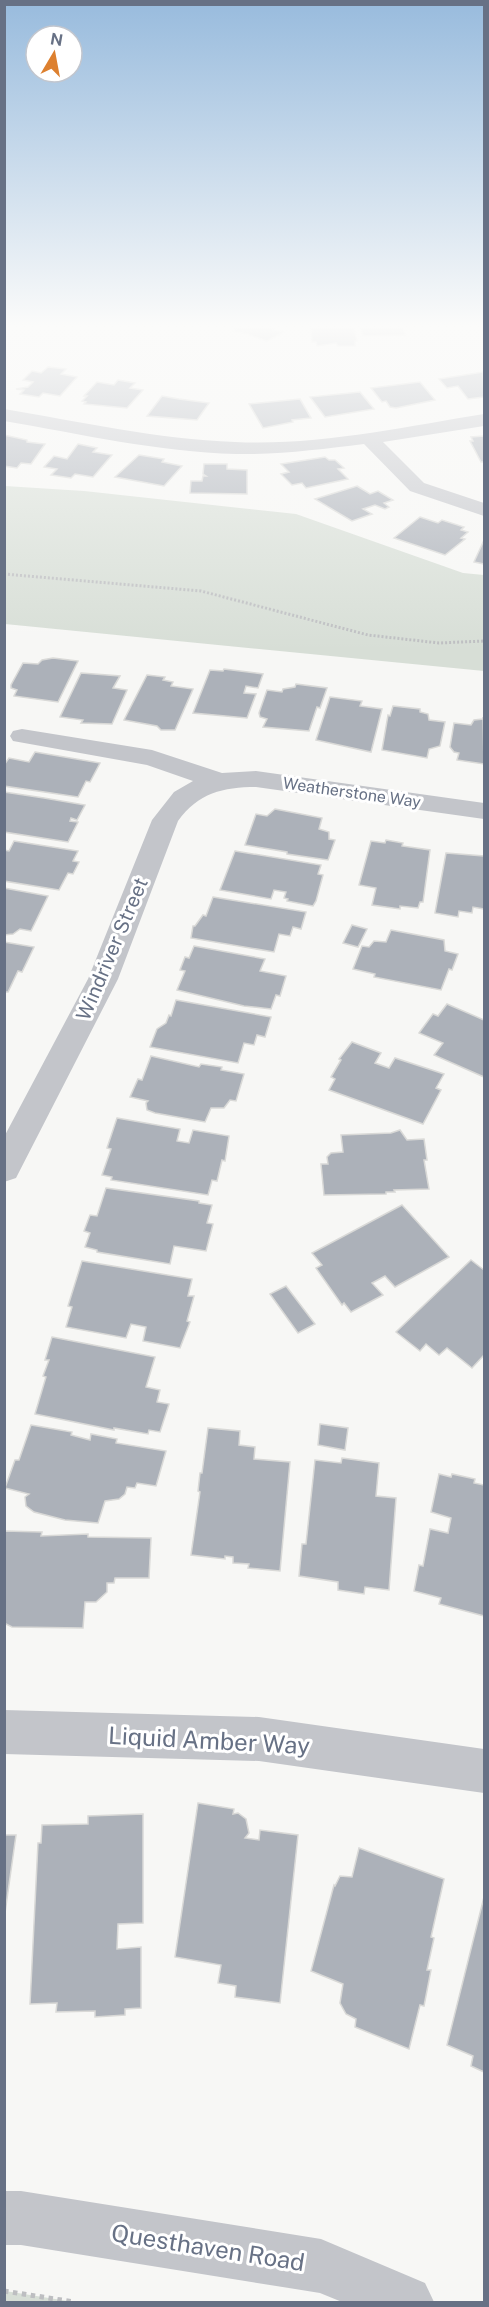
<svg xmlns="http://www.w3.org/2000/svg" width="489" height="2307" viewBox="0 0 489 2307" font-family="'Public Sans',sans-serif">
<rect width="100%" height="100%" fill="#f7f7f5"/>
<g fill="#d7ded6">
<polygon points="5,486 84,491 296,514 463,573 484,575 484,671 5,624"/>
<polygon points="5,2291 74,2302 5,2302"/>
</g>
<g fill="#acb1b9" stroke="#d9d9d7" stroke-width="1.5">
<polygon points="238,328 275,328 272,329 284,332 267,341 247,334 232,331"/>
<polygon points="311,328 354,328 357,341 355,341 355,346 338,346 336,343 317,346 316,342 312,342"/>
<polygon points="361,328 403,328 405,335 363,336"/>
<polygon points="48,367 66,369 61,374 77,377 60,396 43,393 39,397 20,394 24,390 16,389 28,387 33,382 23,380 32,371 41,373"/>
<polygon points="483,372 484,397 468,399 458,386 447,388 439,379"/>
<polygon points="118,380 135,383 130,388 143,390 127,408 84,404 86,402 82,401 87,396 84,396 97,382 114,385"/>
<polygon points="420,382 435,400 396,408 390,407 386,401 382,402 371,388"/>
<polygon points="360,392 374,409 325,417 310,397"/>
<polygon points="162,396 179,399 209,403 197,420 147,416"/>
<polygon points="300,399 311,418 292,420 293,422 263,428 249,404"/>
<polygon points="4,435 27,440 27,442 45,444 31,464 21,463 17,468 4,466"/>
<polygon points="484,436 484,462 481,462 470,441 473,441 471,437"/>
<polygon points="78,444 97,448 93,452 112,455 93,477 75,474 71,478 51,475 57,469 44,467 54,456 67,459"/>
<polygon points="139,455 164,459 162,462 182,466 164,486 115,477"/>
<polygon points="325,457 329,460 335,460 344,468 338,469 348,479 306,488 302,483 292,485 281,474 289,472 281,464"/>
<polygon points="204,464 227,464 227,469 247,470 247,494 190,493 191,481 202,481 203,476 206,476 203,474"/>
<polygon points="357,486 370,494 378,491 393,500 384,503 389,507 385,509 375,505 363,509 372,514 352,521 315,499"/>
<polygon points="420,517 438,523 442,520 464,527 461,530 468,532 461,538 465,539 445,555 394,538"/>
<polygon points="484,540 484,564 474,562"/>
<polygon points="53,658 78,661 58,702 14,696 17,690 11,688 11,685 23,663 38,664 42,660"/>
<polygon points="224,669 263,674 258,688 246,686 244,693 256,694 247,718 193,713 210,670 223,671"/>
<polygon points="81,673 120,676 113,688 127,690 112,724 81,723 83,720 60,717"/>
<polygon points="147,675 165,677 163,680 173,682 171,686 193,689 175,730 161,730 157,726 124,720"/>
<polygon points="296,684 327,688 320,708 317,707 309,731 263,727 267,719 260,717 259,713 267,690 282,692 283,689 295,687"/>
<polygon points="330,697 362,701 360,706 382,709 371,752 316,740"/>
<polygon points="393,706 420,709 420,712 428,714 429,720 445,722 440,746 429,749 427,758 382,750 388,715 390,716"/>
<polygon points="483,717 484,764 457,760 459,753 454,752 450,747 454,723 471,725 474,720 483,719"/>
<polygon points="35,752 100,763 90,782 86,781 78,797 4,786 4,765 9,758 29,762"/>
<polygon points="4,792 44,798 85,805 77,820 71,818 70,821 78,822 68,842 4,832"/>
<polygon points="275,809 322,818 319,829 329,832 329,839 335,840 328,860 287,854 287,852 245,845 256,814 267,816"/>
<polygon points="386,840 403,843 402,846 430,850 423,902 420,902 418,908 400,906 400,909 372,905 376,888 359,885 371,841 385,843"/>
<polygon points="14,841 78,851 73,861 79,862 73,874 68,873 59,890 4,881 4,850 9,851"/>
<polygon points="235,851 321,865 318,874 323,875 316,901 313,906 287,901 288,899 284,898 286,892 274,890 271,899 220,890"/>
<polygon points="446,853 484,856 484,909 473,907 472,913 459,911 458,917 435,913"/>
<polygon points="4,888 48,896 31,931 20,929 13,934 4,935"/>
<polygon points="213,897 306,912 301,929 293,927 290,936 279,934 274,952 191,938 193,926 195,926 203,915 206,916"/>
<polygon points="352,925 367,929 358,947 343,943"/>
<polygon points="391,930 444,940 445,951 458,954 452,970 449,969 441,990 374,977 375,974 353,969 362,946 369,947 374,941 386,942"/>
<polygon points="4,942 34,947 22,972 18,971 8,992 4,992"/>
<polygon points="194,946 265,959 260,971 286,976 280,996 276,995 271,1009 244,1006 177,990 185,971 180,970 185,957 189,958"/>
<polygon points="176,1000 271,1017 265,1037 257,1035 254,1045 244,1043 238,1063 150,1047 157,1029 166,1023 169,1015 171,1016"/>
<polygon points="447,1004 484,1020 484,1077 434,1055 443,1043 419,1033 433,1014 438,1016"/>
<polygon points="352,1042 381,1053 375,1063 389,1068 395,1058 444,1074 436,1088 441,1090 423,1124 329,1090 335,1079 331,1077 341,1060 339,1059"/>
<polygon points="151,1056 199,1067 201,1064 222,1067 221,1070 244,1074 236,1101 230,1100 224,1108 211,1108 205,1122 155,1113 147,1110 146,1103 148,1101 130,1097 138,1079 142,1080"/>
<polygon points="117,1118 180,1129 177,1141 189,1143 193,1130 229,1136 225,1161 222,1160 217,1181 212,1180 208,1195 111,1180 112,1177 102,1175 111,1149 107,1148"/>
<polygon points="400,1130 407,1140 424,1139 427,1160 424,1160 429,1189 394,1190 395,1192 386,1192 386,1194 324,1195 321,1164 328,1164 327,1157 331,1153 343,1152 341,1135 391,1133"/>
<polygon points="106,1188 199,1201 199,1203 212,1205 207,1223 213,1224 206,1251 174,1246 170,1264 97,1252 97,1250 85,1247 90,1233 84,1231 90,1215 97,1216"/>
<polygon points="402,1205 449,1257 395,1287 385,1276 372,1283 383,1295 351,1312 344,1303 342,1305 316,1268 322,1265 312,1253"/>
<polygon points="471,1260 484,1270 484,1355 472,1368 447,1348 439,1355 426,1344 420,1351 396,1332"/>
<polygon points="82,1261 192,1279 188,1296 194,1296 187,1321 190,1322 180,1348 143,1341 146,1327 131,1324 126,1338 66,1327 72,1307 68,1306"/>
<polygon points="286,1286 315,1324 298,1333 270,1294"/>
<polygon points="52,1337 155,1357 146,1387 160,1390 157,1402 169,1404 160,1432 149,1430 148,1434 114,1428 114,1430 35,1414 46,1377 43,1376 49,1360 45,1360"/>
<polygon points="320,1424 348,1428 345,1450 318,1445"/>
<polygon points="31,1425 72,1432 71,1435 90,1440 91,1434 117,1439 116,1443 166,1451 156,1486 137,1483 135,1488 127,1487 125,1494 119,1499 105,1501 98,1523 65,1520 34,1512 26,1506 25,1497 29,1494 5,1488 15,1460 19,1460"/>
<polygon points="208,1428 240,1431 239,1445 255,1447 254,1459 290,1462 280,1571 248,1568 249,1564 233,1563 233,1557 225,1556 225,1559 191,1555 200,1492 198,1491 200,1473 202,1473"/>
<polygon points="342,1458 379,1463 376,1496 396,1498 389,1590 365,1587 364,1594 338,1590 338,1582 299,1576 302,1544 306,1544 315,1460 341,1463"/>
<polygon points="439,1474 451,1477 452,1474 475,1479 474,1483 484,1485 484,1616 439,1604 441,1598 414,1591 419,1565 423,1566 430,1529 448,1533 451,1518 431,1512"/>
<polygon points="4,1531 42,1532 41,1536 88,1534 88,1537 151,1538 149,1578 115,1578 114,1583 107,1583 107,1592 96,1602 85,1602 83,1628 12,1627 4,1623"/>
<polygon points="198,1803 234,1809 233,1814 238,1813 246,1819 249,1833 245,1838 259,1840 260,1830 298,1835 280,2003 235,1997 236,1986 218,1983 221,1965 175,1957"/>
<polygon points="143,1814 143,1923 118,1924 117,1949 141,1947 141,2008 125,2009 125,2015 95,2017 95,2011 56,2012 57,2003 30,2004 38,1843 41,1843 42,1825 88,1824 88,1816"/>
<polygon points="4,1835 16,1835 4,1920"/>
<polygon points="359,1848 444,1879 431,1937 434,1938 427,1970 431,1970 424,2006 420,2005 409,2049 355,2027 356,2019 346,2014 340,2003 343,1984 311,1971 334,1885 335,1886 340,1876 352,1877"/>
<polygon points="484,1897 484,2072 471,2066 473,2056 447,2045"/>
</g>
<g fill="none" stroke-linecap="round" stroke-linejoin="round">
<polyline stroke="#bdbec1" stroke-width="3" stroke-dasharray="2 2" stroke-linecap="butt" points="4,574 201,591 368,635 439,643 484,641"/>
<polyline stroke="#bdbec1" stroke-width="5" stroke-dasharray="4.5 4.5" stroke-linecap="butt" points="4,2291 74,2302"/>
<g fill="#c3c5ca" fill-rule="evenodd">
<path d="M4,409C81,422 157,439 235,442C318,446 403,427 484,414V426L383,442L424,483L484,503V516L410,491L364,444C322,449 279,455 236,454C158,452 81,434 4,421Z"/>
<path d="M22,729L152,750L222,773L256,771L484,803V819L256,787C223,787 198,793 178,821L118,979L16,1178L4,1182V1137L88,979L152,820L174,792L193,781L147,765L13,741L10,736L13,731Z"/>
<polygon points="4,1710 259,1717 484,1749 484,1793 259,1761 4,1754"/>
<polygon points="4,2191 21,2191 321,2239 425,2283 434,2302 342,2302 320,2293 21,2245 4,2245"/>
</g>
</g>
<linearGradient id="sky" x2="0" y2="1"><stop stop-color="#98bbdd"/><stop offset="0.5" stop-color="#fbfbfa"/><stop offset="1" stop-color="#fbfbfa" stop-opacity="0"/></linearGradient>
<rect width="489" height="651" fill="url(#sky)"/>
<g text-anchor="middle" stroke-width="6" stroke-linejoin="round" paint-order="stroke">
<g font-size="16" fill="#677185" stroke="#fff">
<text transform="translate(352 792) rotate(8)" y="6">Weatherstone Way</text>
</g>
<g font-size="20" fill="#677185" stroke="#fff">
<text transform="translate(112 949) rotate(-67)" y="7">Windriver Street</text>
</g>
<g font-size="24" fill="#677185" stroke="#fff">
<text transform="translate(209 1741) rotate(3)" y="8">Liquid Amber Way</text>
<text transform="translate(208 2248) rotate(9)" y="8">Questhaven Road</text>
</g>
</g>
<rect width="489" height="2307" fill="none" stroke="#677185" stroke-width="12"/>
<g transform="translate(54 54) rotate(10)"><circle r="28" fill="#ffffff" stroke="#c2c6ce" stroke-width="1.5"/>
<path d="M0-4.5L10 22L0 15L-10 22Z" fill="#dd802f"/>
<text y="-9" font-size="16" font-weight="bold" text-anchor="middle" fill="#677185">N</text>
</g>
</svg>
